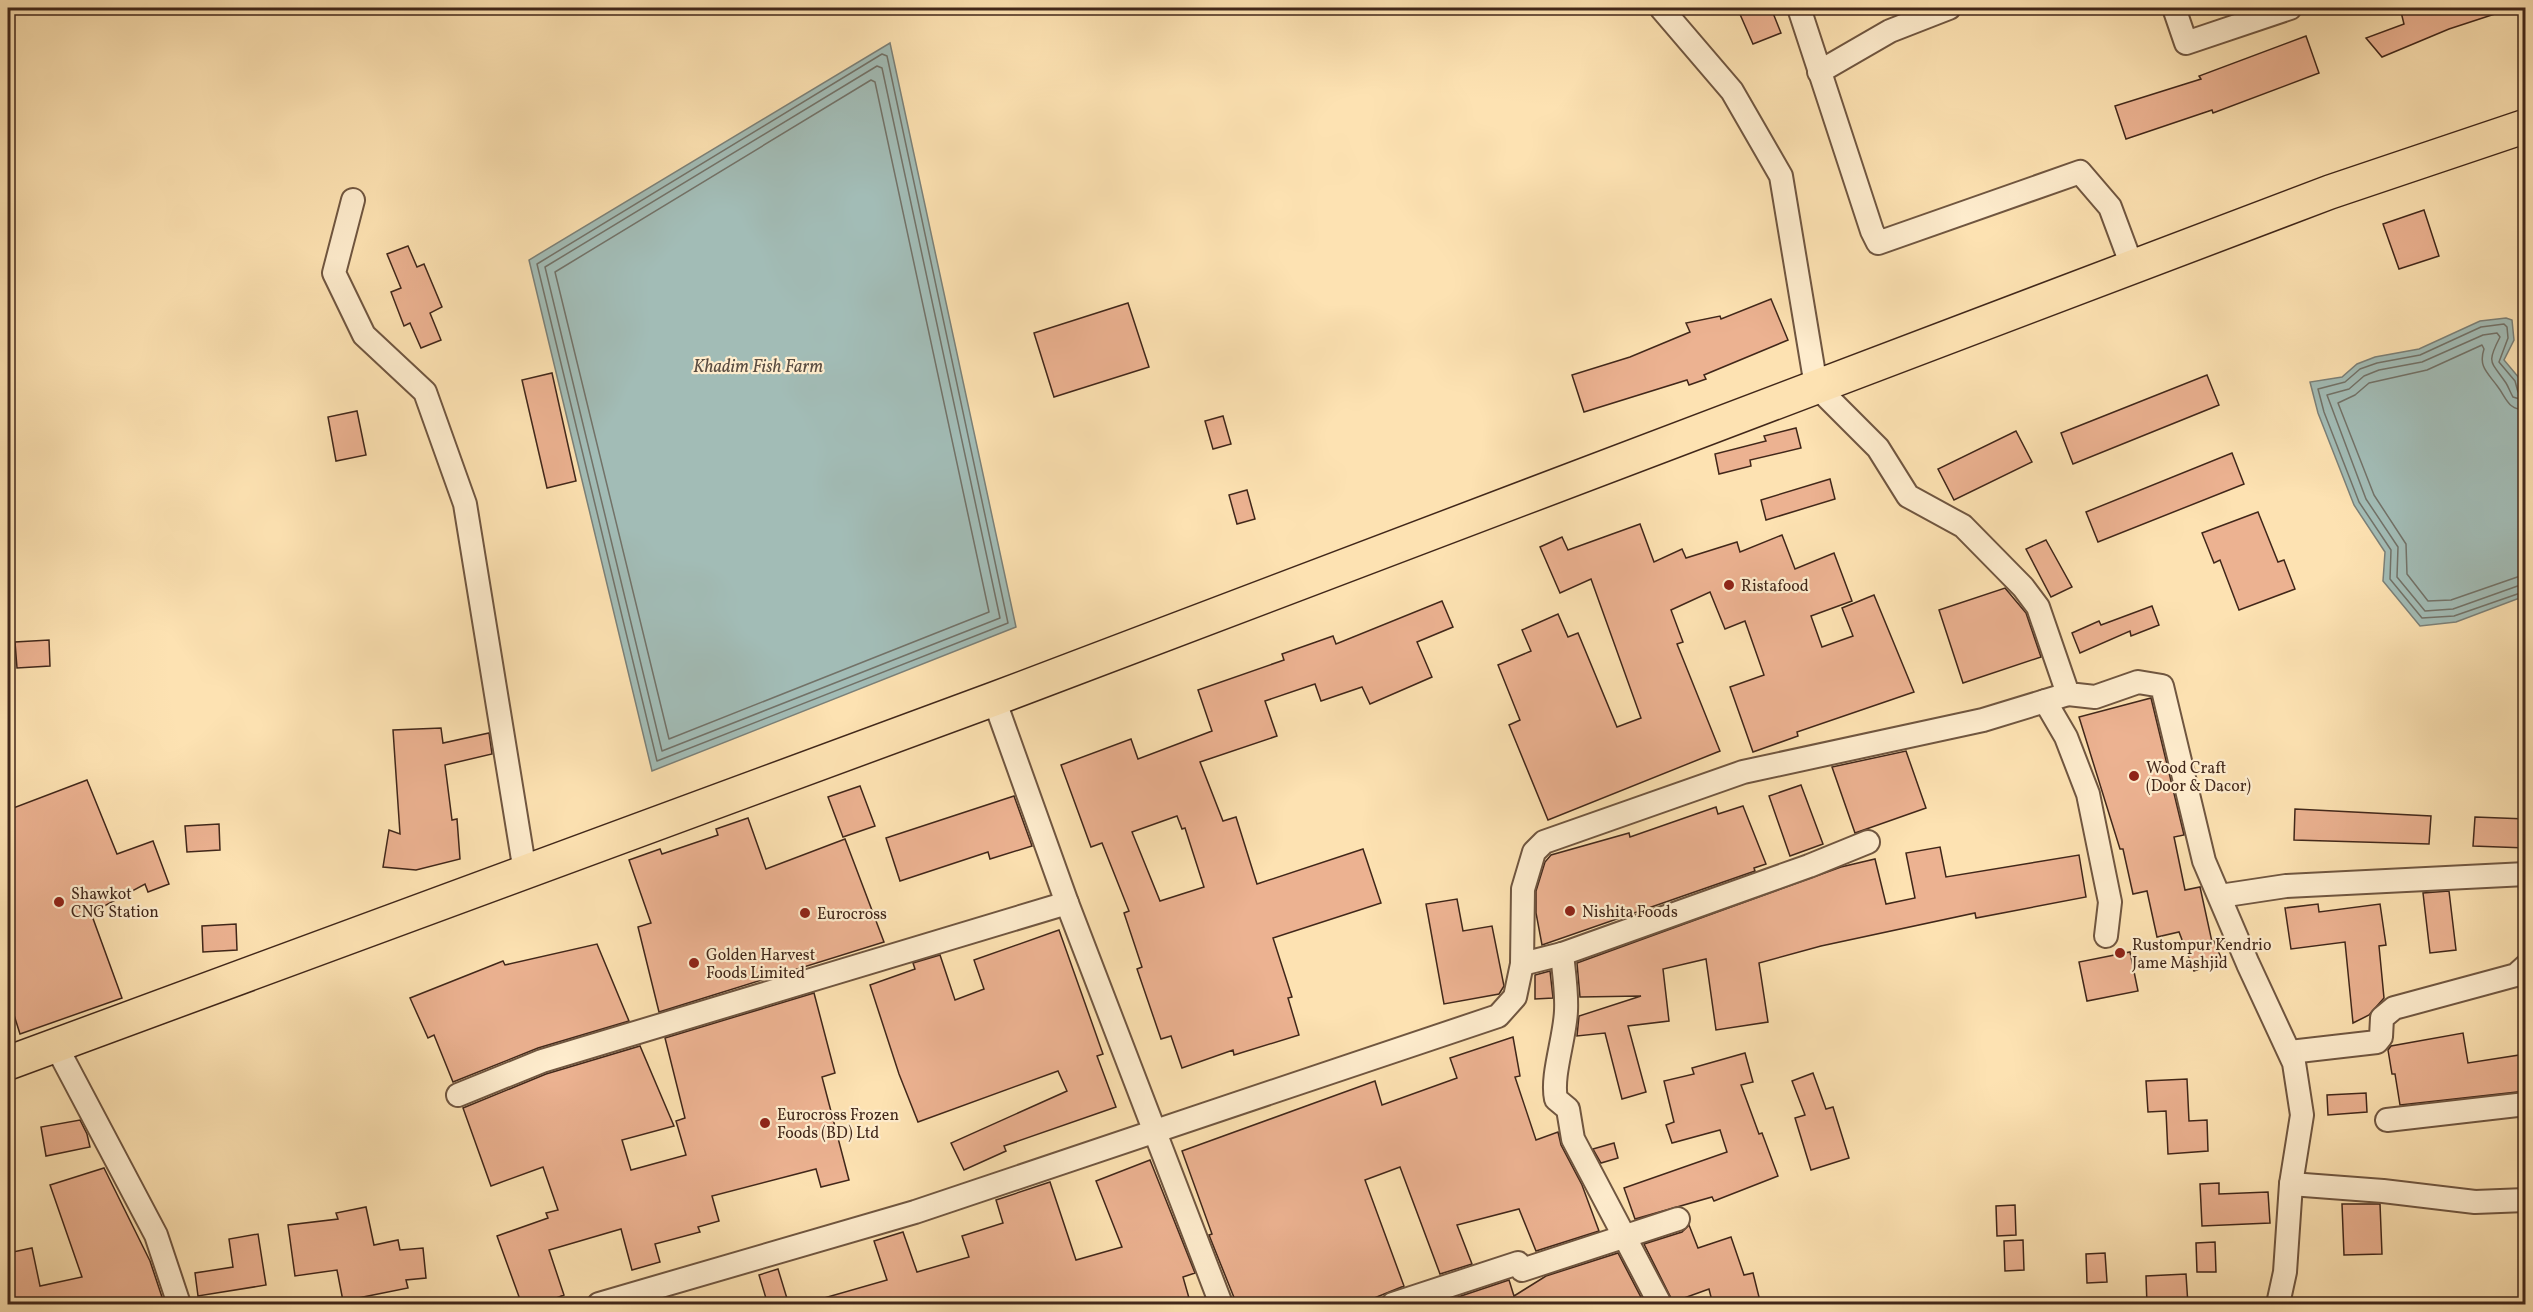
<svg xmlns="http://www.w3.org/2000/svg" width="2533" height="1312" viewBox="0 0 2533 1312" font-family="Vollkorn,serif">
<rect width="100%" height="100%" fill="#fde2b2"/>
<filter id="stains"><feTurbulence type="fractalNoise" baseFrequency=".00333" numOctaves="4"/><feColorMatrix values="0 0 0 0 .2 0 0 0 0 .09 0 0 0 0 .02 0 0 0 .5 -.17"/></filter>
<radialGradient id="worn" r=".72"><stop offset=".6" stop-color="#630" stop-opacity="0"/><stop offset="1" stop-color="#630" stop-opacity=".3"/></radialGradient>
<g fill="#a2bcb6" stroke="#7b8078" stroke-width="1.5">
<polygon points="890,43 1016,627 652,771 529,260"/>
<polygon points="2506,318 2512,320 2514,340 2504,360 2520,379 2525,403 2525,596 2456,622 2420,626 2383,581 2385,552 2354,505 2318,413 2310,382 2342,377 2357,364 2375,357 2419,349 2480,321"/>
</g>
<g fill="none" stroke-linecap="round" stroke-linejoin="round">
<g stroke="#727268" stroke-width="1.5">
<polygon points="882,54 887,56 1008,623 657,761 537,264"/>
<polygon points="877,66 882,68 1000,618 662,751 545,267"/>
<polygon points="871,80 875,82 989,612 669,739 555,272"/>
<polyline points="2526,394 2518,392 2515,381 2499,362 2508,338 2507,327 2504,324 2481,327 2420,355 2377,363 2360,369 2345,382 2318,389 2324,412 2359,502 2391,550 2390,579 2422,618 2454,616 2526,591"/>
<path d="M2526,401L2513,397C2510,392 2509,388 2506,383C2491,361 2486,364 2500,337L2497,333L2483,335L2422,362L2379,370L2364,376L2349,389L2327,395L2366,499L2398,547L2397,577L2425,611L2453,609L2526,583"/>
<path d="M2526,410C2508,410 2507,399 2498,387C2488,373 2478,367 2484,349L2482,345L2427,370L2369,383L2355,395L2338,403L2374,495L2406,544L2407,574L2428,601L2451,600L2526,574"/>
</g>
</g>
<g fill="#ecb291" stroke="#41271a" stroke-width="1.5" fill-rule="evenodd">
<polygon points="1751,8 1771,8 1781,33 1753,44 1739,12"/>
<polygon points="2400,8 2503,8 2504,11 2449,29 2382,57 2366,38 2404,24"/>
<polygon points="2306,36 2319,73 2213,113 2212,110 2126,139 2115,106 2201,79 2199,76"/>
<polygon points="2424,210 2439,256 2399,269 2383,224"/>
<polygon points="408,246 417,267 424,264 442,307 430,313 441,340 421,348 410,323 404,326 391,292 401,288 387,254"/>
<polygon points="1771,299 1788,340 1704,375 1706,379 1689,385 1687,380 1584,412 1572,375 1630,357 1690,332 1686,323 1720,316 1721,319"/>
<polygon points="1128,303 1149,367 1054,397 1034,333"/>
<polygon points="552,373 576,481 547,488 522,380"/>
<polygon points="2207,375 2219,405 2073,464 2061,433"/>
<polygon points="357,411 366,455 336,461 328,417"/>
<polygon points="1223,416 1231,444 1213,449 1205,421"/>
<polygon points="1796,428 1801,448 1750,460 1751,466 1719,474 1715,454 1766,441 1764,436"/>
<polygon points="2016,431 2032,462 1954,500 1938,469"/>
<polygon points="2232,453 2244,484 2098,542 2086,512"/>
<polygon points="1830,479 1835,499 1766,520 1761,500"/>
<polygon points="1247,490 1255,519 1237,524 1229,495"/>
<polygon points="2258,512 2278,562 2284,560 2295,589 2239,610 2220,560 2214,563 2202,533"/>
<polygon points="1640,524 1654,562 1682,549 1686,558 1737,542 1740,552 1782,535 1795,569 1834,553 1852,601 1811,616 1822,647 1853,636 1842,608 1874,595 1914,692 1797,732 1798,736 1753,752 1730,687 1764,675 1745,621 1725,629 1710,592 1671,610 1683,642 1677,644 1720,751 1548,820 1509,725 1520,720 1498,665 1531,651 1522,630 1558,614 1568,637 1578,633 1617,727 1641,718 1591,579 1560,593 1540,547 1562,537 1568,550"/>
<polygon points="2046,540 2072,587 2051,597 2026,549"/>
<polygon points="2005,588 2026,613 2041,657 1963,683 1939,610"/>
<path d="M1442,601L1453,627L1417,642L1432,677L1370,704L1362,687L1321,701L1315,684L1265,701L1277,736L1200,762L1223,821L1236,817L1257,884L1363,849L1381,903L1273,938L1292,997L1288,998L1299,1035L1234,1055L1233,1050L1182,1068L1171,1036L1161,1039L1137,969L1142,967L1124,913L1129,911L1102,843L1091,847L1061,765L1131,739L1138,759L1212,731L1198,690L1284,660L1282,654L1333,636L1336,644ZM1177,816L1182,829L1185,828L1204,887L1160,901L1132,832Z"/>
<polygon points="2152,606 2159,625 2131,636 2130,631 2080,653 2072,633 2099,621 2101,625"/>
<polygon points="49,640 50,666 17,668 15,642"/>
<polygon points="2151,698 2184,835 2174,837 2185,890 2200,887 2212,942 2214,941 2222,960 2194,971 2179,932 2157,937 2147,891 2133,894 2123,849 2120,849 2079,717"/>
<polygon points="441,728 443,743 489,733 492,754 445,765 452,820 457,819 460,859 416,870 383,867 389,830 400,834 393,730"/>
<polygon points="1906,751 1926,808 1855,833 1832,767"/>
<polygon points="87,780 117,854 153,841 169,884 148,892 145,884 91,913 122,998 20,1034 8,996 8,810"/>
<polygon points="1801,785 1823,844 1790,856 1769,796"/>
<polygon points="860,786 875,826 843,837 828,797"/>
<polygon points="1014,796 1032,846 990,859 988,852 900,881 886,838"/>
<polygon points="1743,806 1766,864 1754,868 1755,871 1542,945 1536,913 1536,891 1545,862 1551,855 1629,833 1630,837 1716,807 1718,814"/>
<polygon points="2295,809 2431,816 2429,844 2294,840"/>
<polygon points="2475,817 2526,819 2526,848 2473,846"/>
<polygon points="748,818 766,869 845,839 884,942 659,1012 638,927 651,923 629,860 660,849 662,854 718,835 716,829"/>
<polygon points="219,824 220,850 187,852 185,826"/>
<polygon points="1940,847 1946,877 2079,855 2086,897 1976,918 1975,913 1821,946 1759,963 1768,1022 1716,1030 1706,959 1663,969 1669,1021 1628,1026 1646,1092 1622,1099 1605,1033 1577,1036 1579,1016 1641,996 1580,997 1577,963 1841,867 1875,859 1886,904 1915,898 1906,853"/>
<polygon points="2449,891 2456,950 2430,953 2423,893"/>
<polygon points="1457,899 1463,931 1492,926 1504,986 1499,994 1444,1004 1426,904"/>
<polygon points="2318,904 2319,912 2380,904 2386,945 2379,946 2384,998 2369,1015 2353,1023 2345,942 2291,949 2285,908"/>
<polygon points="236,924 237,950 203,952 202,926"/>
<polygon points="1059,930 1103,1054 1097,1056 1116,1107 1004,1146 1006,1151 964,1170 951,1143 1067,1091 1058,1071 918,1122 899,1074 870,985 915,969 913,963 940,955 955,1000 984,989 974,960"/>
<polygon points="597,944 629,1021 538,1048 453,1082 434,1035 428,1038 410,998 503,961 505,965"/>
<polygon points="2130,952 2138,991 2087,1001 2079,962"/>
<polygon points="1550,971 1553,998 1535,999 1535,975"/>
<polygon points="814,993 835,1073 822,1077 849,1180 821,1187 816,1169 712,1196 719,1221 698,1227 700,1232 655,1244 660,1262 632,1270 621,1229 549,1250 564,1295 538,1305 522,1305 497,1236 548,1218 546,1213 558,1210 543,1167 491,1186 463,1108 546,1074 640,1046 674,1126 622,1140 631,1170 686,1155 676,1121 685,1118 665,1038"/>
<polygon points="2463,1033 2468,1063 2526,1054 2526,1091 2400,1105 2395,1074 2392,1074 2388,1050 2391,1046"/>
<polygon points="1513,1037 1520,1076 1515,1077 1536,1140 1558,1132 1561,1145 1582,1185 1599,1231 1536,1251 1519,1209 1457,1225 1472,1264 1440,1274 1400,1167 1365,1180 1404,1286 1357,1305 1237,1305 1209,1235 1212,1234 1182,1151 1375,1081 1382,1105 1457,1078 1450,1058"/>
<polygon points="1745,1053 1753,1082 1741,1085 1759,1134 1762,1133 1778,1176 1714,1201 1712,1197 1635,1219 1624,1188 1727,1152 1720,1130 1672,1143 1666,1125 1674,1122 1664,1081 1694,1074 1692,1068"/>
<polygon points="1813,1073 1826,1109 1833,1107 1849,1158 1811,1170 1795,1118 1805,1115 1792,1081"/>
<polygon points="2187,1079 2189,1121 2207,1120 2208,1151 2168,1154 2166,1111 2148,1112 2146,1081"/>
<polygon points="2366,1093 2367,1112 2328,1115 2327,1095"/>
<polygon points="80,1120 87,1134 90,1147 46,1156 41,1127"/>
<polygon points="1614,1143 1618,1158 1601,1163 1593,1149"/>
<polygon points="1150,1160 1195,1273 1183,1277 1191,1305 818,1305 817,1300 887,1280 874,1241 903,1232 917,1272 969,1257 962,1236 1003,1223 996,1200 1050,1182 1076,1260 1122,1247 1096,1181"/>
<polygon points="104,1168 150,1261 164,1303 8,1305 8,1253 32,1248 40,1286 82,1277 50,1185"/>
<polygon points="2219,1183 2219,1194 2268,1192 2270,1223 2202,1226 2200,1184"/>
<polygon points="2342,1204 2380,1204 2382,1254 2344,1255"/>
<polygon points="2015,1205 2016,1235 1997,1236 1996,1206"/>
<polygon points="366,1207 374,1245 398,1240 400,1250 423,1248 426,1278 406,1280 408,1288 343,1301 337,1270 295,1276 288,1225 338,1219 336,1213"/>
<polygon points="1689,1225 1698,1248 1731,1237 1744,1275 1753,1273 1760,1301 1747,1305 1713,1305 1709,1289 1673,1302 1644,1244 1682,1232"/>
<polygon points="258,1234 266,1285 198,1296 195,1273 233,1267 229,1239"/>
<polygon points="2023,1240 2024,1270 2005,1271 2004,1241"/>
<polygon points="2215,1242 2216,1272 2197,1272 2196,1243"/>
<polygon points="1618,1253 1645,1305 1451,1305 1449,1300 1509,1280 1514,1296 1546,1276"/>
<polygon points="2105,1253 2107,1282 2087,1283 2086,1254"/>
<polygon points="778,1269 789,1305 768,1305 759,1275"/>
<polygon points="2186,1274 2188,1305 2147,1305 2146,1276"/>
</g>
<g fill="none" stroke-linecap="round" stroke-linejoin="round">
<defs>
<g id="minor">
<polyline points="1661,8 1732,91 1781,176 1816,386 1878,448 1908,496 1963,526 2023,587 2038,607 2068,694 2095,697 2138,682 2162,686 2204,861 2248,964 2294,1063 2302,1115 2291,1184 2285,1272 2278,1304"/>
<polyline points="1799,8 1872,231 1878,243 2080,172 2110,207 2132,266"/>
<polyline points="2174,8 2186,43 2290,8"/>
<polyline points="1819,72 1890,31 1949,8"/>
<polyline points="353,200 334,273 364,335 425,392 465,504 525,872"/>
<polyline points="994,699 1067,903 1221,1304"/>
<polyline points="2045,701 2066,737 2088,794 2110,902 2106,936"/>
<polyline points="2220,896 2286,886 2526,874"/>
<path d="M1562,954C1564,973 1567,992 1566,1011C1565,1038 1551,1076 1556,1099L1568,1109L1573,1139L1660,1304"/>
<polyline points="1522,964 1562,954 1809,866 1868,842"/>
<polyline points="55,1044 156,1235 179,1304"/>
<polyline points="2290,1052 2377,1042 2381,1037 2382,1018 2394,1008 2516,975 2526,966"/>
<polyline points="458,1095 542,1061 1067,903"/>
<polyline points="2387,1120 2526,1104"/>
<polyline points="2291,1184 2383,1191 2475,1202 2526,1200"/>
<polyline points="599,1304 915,1212 1498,1016 1515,997 1522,964 1523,889 1534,852 1544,842 1743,772 1983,720 2068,694"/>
<polyline points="1393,1304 1518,1263 1522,1270 1678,1219"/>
</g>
<polyline id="highway" points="8,1063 994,699 2330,192 2526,126"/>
</defs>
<use href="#minor" stroke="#705640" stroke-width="26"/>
<use href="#highway" stroke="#41271a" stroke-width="36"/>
<use href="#minor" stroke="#feeccd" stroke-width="22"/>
<use href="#highway" stroke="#fde2b2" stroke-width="33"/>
</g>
<g fill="#8f2418" stroke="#feeccd" stroke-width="2">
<circle cx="1729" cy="585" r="6"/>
<circle cx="2134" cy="776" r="6"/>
<circle cx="59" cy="902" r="6"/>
<circle cx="1570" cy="911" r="6"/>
<circle cx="805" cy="913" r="6"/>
<circle cx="2120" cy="953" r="6"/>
<circle cx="694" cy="963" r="6"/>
<circle cx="765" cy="1123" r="6"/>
</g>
<g text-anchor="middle" stroke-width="4.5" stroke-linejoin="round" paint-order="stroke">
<g font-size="16" fill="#41271a" stroke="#feeccd" text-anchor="start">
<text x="1741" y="591">Ristafood</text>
<text x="2146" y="773">Wood Craft<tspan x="2146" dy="18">(Door &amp; Dacor)</tspan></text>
<text x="71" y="899">Shawkot<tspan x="71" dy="18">CNG Station</tspan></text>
<text x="1582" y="917">Nishita Foods</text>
<text x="817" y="919">Eurocross</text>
<text x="2132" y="950">Rustompur Kendrio<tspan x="2132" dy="18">Jame Mashjid</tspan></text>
<text x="706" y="960">Golden Harvest<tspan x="706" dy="18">Foods Limited</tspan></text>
<text x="777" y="1120">Eurocross Frozen<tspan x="777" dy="18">Foods (BD) Ltd</tspan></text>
</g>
<g font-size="18" font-style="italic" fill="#594c41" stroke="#feeccd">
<text x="758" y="372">Khadim Fish Farm</text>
</g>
</g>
<rect width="2533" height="1312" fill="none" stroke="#fde2b2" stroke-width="30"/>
<rect x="9" y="9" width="2515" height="1294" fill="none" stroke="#41271a" stroke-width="3"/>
<rect x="15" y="15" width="2503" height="1282" fill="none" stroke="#41271a" stroke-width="1.5"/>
<rect width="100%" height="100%" filter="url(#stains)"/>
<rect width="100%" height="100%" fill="url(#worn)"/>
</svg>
